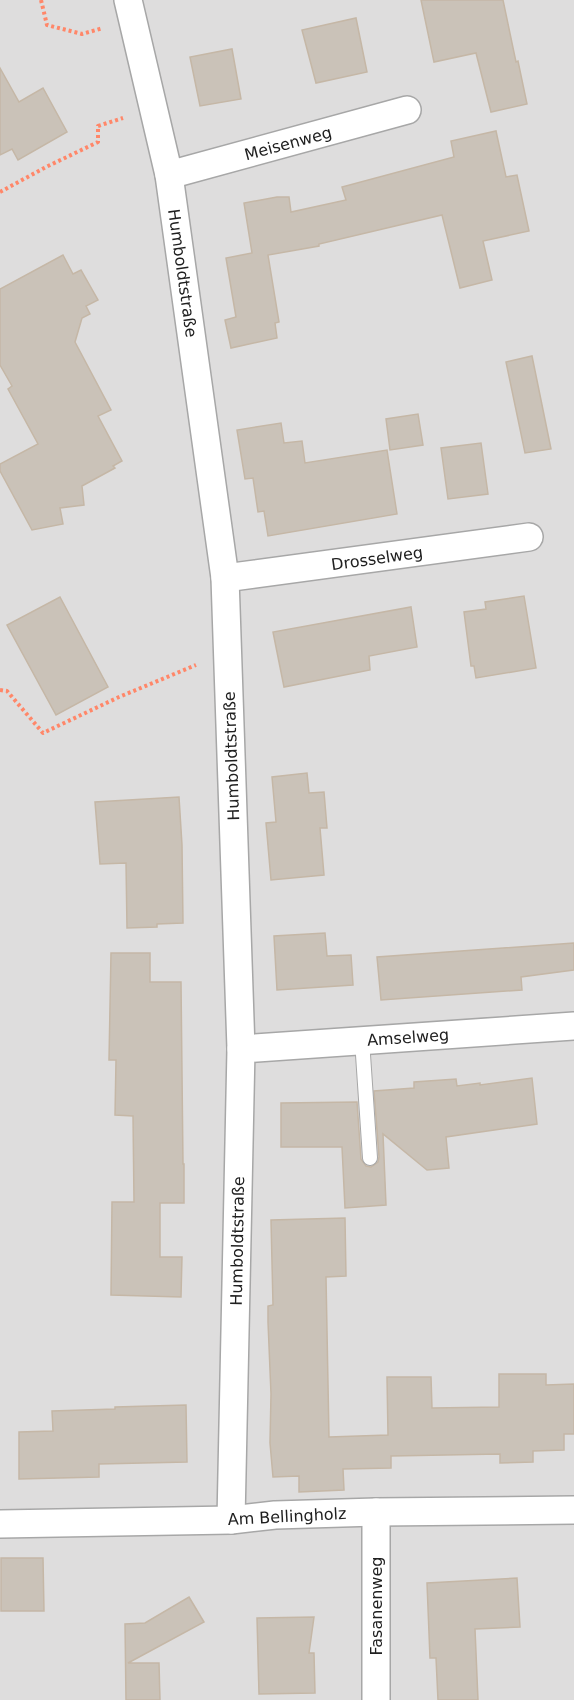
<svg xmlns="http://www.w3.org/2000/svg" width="574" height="1700" viewBox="0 0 574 1700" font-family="'DejaVu Sans',sans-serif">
<rect width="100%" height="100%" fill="#f1efe5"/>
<rect fill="#dedddd" x="0" y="0" width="574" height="1700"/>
<g fill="#cac2b8" stroke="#c5b7a6" stroke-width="1.5">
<polygon points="421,0 503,0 516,62 518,61 527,104 491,112 476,53 434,62"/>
<polygon points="356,18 367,72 316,83 302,30"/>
<polygon points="232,49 241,99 200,106 190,57"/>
<polygon points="0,68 19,102 43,88 67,132 18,160 12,149 0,155"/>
<polygon points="496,131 506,177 517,175 529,231 483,241 492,280 460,288 442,215 319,244 319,246 268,255 279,322 275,323 277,338 231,348 225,320 236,317 226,258 252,253 244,203 277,197 289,197 291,212 346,200 342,187 454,157 451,141"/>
<polygon points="63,255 73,274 81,270 98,300 86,306 90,314 82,318 75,342 111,410 98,416 122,461 113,466 115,468 82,486 84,505 60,508 63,524 32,530 0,471 0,464 38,444 8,389 12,386 0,365 0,289"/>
<polygon points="532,356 551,449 525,453 506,362"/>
<polygon points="418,414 423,445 390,450 386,419"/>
<polygon points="281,423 284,443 302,441 305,463 387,450 397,514 268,536 264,511 258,512 253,478 245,479 237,430"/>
<polygon points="481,443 488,494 448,499 441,448"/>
<polygon points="524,596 536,668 476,678 474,666 471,666 464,612 486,609 485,602"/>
<polygon points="60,597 108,687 56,715 7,625"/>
<polygon points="411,607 417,647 369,656 370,670 284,687 273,632"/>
<polygon points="307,773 309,793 324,792 327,828 320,828 324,875 271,880 266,823 276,822 272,777"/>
<polygon points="179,797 182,845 183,923 157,924 157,927 127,928 126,863 100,864 95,802"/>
<polygon points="325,933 327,956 351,955 353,985 277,990 274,936"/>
<polygon points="574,943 574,970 521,977 522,990 381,1000 377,957"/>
<polygon points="111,953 150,953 150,982 181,982 183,1164 184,1164 184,1203 160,1203 160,1257 182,1257 181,1297 111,1295 112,1202 134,1202 133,1116 115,1115 116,1060 109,1060"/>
<polygon points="532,1078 537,1124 446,1137 449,1168 427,1170 383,1134 386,1205 345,1208 342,1147 281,1147 281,1103 357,1102 361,1159 366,1166 371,1167 378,1162 379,1157 374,1091 414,1088 414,1082 456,1079 457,1086 480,1083 480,1085"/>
<polygon points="345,1218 346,1276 326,1277 329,1437 388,1435 387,1377 431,1377 432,1408 499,1407 499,1374 546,1374 546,1385 574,1384 574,1434 564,1434 564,1450 533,1451 533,1462 500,1463 500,1454 391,1456 391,1468 343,1469 344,1490 299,1492 299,1476 273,1477 270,1443 271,1394 268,1322 268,1306 273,1305 271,1220"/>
<polygon points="186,1405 187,1462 99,1464 99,1477 19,1479 19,1432 53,1431 52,1411 115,1409 115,1407"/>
<polygon points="1,1558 43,1558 44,1611 1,1611"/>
<polygon points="517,1578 520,1627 475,1629 478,1700 438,1700 436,1658 430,1658 427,1583"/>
<polygon points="189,1597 204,1622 128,1663 159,1663 160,1700 126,1700 125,1624 145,1623"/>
<polygon points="314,1617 309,1653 314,1653 315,1693 259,1694 257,1618"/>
</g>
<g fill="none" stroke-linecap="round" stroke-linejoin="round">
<defs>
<polyline id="service" points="362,1040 370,1158"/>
<g id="minor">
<polyline points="128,0 169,175 225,578 241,1049 231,1520"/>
<polyline points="169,175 407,110"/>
<polyline points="225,578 529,537"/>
<polyline points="241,1049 574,1026"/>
<polyline points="0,1524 231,1520 275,1515 376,1512 574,1510"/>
<polyline points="376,1700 376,1512"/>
</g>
</defs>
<use href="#service" stroke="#a7a7a7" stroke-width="16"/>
<use href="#minor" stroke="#a7a7a7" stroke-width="30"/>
<g stroke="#ff8769" stroke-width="4" stroke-dasharray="3 3" stroke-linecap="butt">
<polyline points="41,0 47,25 82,34 103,28"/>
<polyline points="0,192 46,167 98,142 98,126 123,118"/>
<polyline points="0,690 7,691 43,733 119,697 196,665"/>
</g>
<use href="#service" stroke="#fff" stroke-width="14"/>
<use href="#minor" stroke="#fff" stroke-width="27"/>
</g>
<g text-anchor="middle" stroke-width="4.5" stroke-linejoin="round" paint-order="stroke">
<g font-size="16" fill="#202020" stroke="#fff">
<text transform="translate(288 143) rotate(-15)" y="6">Meisenweg</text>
<text transform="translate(183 273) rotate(82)" y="6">Humboldtstraße</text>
<text transform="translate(377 558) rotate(-8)" y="6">Drosselweg</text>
<text transform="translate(231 756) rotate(-92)" y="6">Humboldtstraße</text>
<text transform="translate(408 1037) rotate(-4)" y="6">Amselweg</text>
<text transform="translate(237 1241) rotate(-89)" y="6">Humboldtstraße</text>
<text transform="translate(287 1516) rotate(-3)" y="6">Am Bellingholz</text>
<text transform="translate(376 1606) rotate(-90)" y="6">Fasanenweg</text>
</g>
</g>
</svg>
